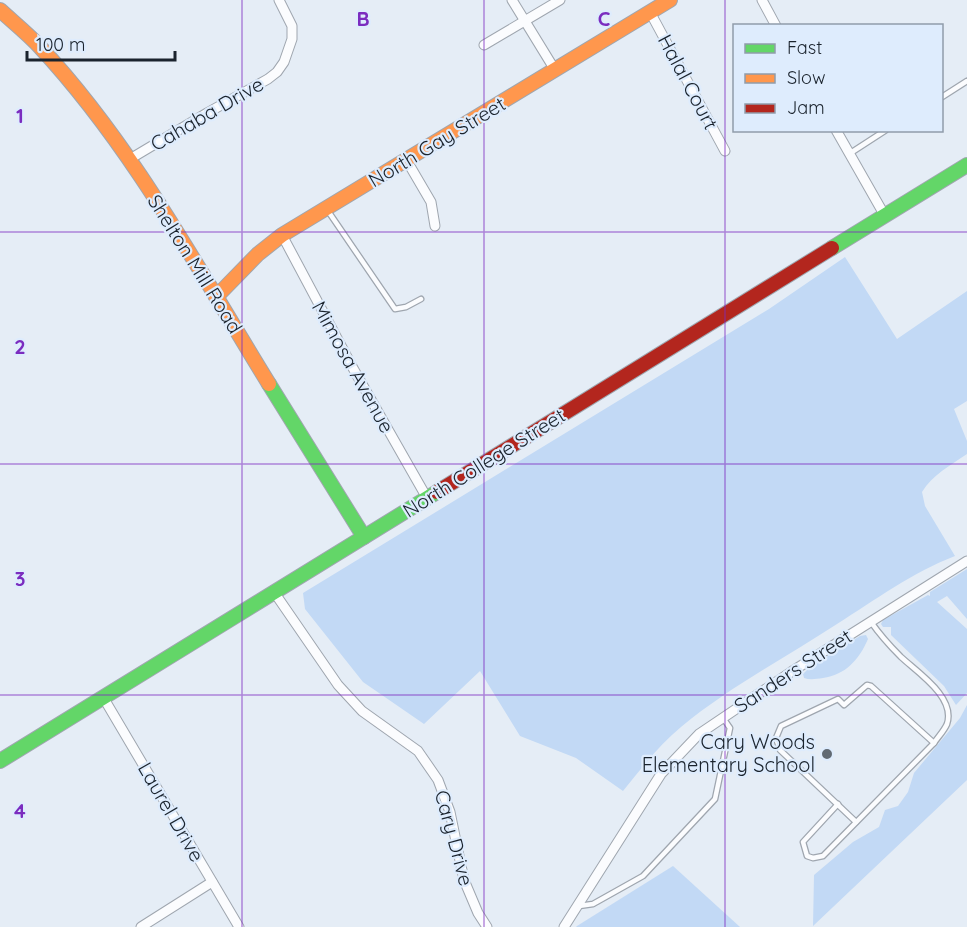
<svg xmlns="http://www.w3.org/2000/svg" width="967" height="927" viewBox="0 0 967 927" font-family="Quicksand,sans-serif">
<rect width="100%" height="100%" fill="#e5edf6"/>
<g fill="#c2d9f5">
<path d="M845,257L897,339L967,291V401L954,409L967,441V454C951,465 932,475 922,492L925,506L955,556C913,572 875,600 837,624C785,658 729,687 681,727C659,745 641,769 623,791L576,758L520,736L480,671L424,724L363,682L305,609L303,593L769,309Z"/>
<polygon points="967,569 967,619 947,596 937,602 967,629 967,693 956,705 944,686 891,635 891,627 883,627 881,624 883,620 928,595 930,596 930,592"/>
<path d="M866,635L868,639C859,660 845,675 823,678C816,679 810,680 804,678L803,674L810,667L860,636Z"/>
<polygon points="967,705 967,780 813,926 814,875 853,842 879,827 885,810 898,806 908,792 914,773 960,718"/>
<polygon points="673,866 740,927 576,927 577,926"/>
</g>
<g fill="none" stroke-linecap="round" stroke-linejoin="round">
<defs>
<g id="lane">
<polyline points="942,97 967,81"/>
<polyline points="849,154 886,130"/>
<polyline points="328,211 395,309 406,307 421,299"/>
<path d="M838,804L803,842L807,856L813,858L823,856L934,743C938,737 944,731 947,724C956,697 917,672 901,657C890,646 880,635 871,622"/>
<polyline points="856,822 780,750 776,738 781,726 838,699 844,705 867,685 871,686 934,743"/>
<polyline points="579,906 593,904 643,876 715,799 730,728 723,718"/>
</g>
<g id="street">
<polyline points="512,0 555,70"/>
<polyline points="762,0 776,26"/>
<polyline points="650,12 725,151"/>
<polyline points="484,45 560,0"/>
<polyline points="836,130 885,216"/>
<polyline points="130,159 207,113 268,79 277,72 284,62 292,39 292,26 279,0"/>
<polyline points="407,161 431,202 435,226"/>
<polyline points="282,235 354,370 427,498"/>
<polyline points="274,592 338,685 362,711 418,751 438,780 450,812 464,880 478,913 487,927"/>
<polyline points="103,697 239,927"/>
<polyline points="141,927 212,882"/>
<polyline points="564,927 661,774 699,734 791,672 967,561"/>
</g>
<g id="fast">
<polyline points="832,248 967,165"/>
<polyline points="269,384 364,537"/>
<polyline points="0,761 437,492"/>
</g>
<g id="slow">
<path d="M0,10C13,22 28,34 40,47C133,147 198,269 269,384"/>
<polyline points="216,297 258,254 282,235 670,0"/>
</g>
<polyline id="jam" points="437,492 832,248"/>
</defs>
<use href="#lane" stroke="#9fa6af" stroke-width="7"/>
<use href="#street" stroke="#9fa6af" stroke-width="11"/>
<use href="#fast" stroke="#9fa6af" stroke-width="16"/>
<use href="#slow" stroke="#9fa6af" stroke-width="16"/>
<use href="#jam" stroke="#9fa6af" stroke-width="16"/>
<use href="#lane" stroke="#fbfcfe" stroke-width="4.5"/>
<use href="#street" stroke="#fbfcfe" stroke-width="9"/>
<use href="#fast" stroke="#63d668" stroke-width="14"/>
<use href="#slow" stroke="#ff974d" stroke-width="14"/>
<use href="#jam" stroke="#b3261e" stroke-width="14"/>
</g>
<path fill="none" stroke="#7b2cbf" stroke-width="1.5" stroke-opacity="0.55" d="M242,0V927M484,0V927M725,0V927M0,232H967M0,464H967M0,695H967"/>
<circle fill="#616a73" stroke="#deecfd" stroke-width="2" cx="827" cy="754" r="6"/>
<g text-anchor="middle" stroke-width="4.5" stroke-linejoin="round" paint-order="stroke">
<g font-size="20" fill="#1a232d" stroke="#deecfd">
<text transform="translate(688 82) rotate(62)" y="7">Halal Court</text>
<text transform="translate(207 114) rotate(-30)" y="7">Cahaba Drive</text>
<text transform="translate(437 142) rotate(-31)" y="7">North Gay Street</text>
<text transform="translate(195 264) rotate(58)" y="7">Shelton Mill Road</text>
<text transform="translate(353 367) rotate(61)" y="7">Mimosa Avenue</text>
<text transform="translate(484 463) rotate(-32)" y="7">North College Street</text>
<text transform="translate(793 671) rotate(-33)" y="7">Sanders Street</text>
<text transform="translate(171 812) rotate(60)" y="7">Laurel Drive</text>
<text transform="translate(454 838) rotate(75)" y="7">Cary Drive</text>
</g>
<g font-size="20" fill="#1a232d" stroke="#deecfd" text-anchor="end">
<text x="815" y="749">Cary Woods<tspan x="815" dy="23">Elementary School</tspan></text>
</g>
</g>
<g font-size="20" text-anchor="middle" font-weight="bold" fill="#7b2cbf" stroke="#deecfd" stroke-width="4.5" stroke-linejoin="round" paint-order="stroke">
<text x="363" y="26">B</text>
<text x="604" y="26">C</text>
<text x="20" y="123">1</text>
<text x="20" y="354">2</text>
<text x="20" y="586">3</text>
<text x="20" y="818">4</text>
</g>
<rect x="733" y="24" width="210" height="108" fill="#deecfd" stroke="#909caa" stroke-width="1.5"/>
<rect x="745" y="44" width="30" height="9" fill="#63d668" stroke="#909caa" stroke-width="1.5"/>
<text x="787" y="54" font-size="18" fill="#1a232d">Fast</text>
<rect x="745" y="74" width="30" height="9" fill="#ff974d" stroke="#909caa" stroke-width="1.5"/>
<text x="787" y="84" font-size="18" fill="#1a232d">Slow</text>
<rect x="745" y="104" width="30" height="9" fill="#b3261e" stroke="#909caa" stroke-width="1.5"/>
<text x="787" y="114" font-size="18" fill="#1a232d">Jam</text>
<path d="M27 51v9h148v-9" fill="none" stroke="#1a232d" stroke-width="3"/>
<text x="36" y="51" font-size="18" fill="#1a232d" stroke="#deecfd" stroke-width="4.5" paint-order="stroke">100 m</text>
</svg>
